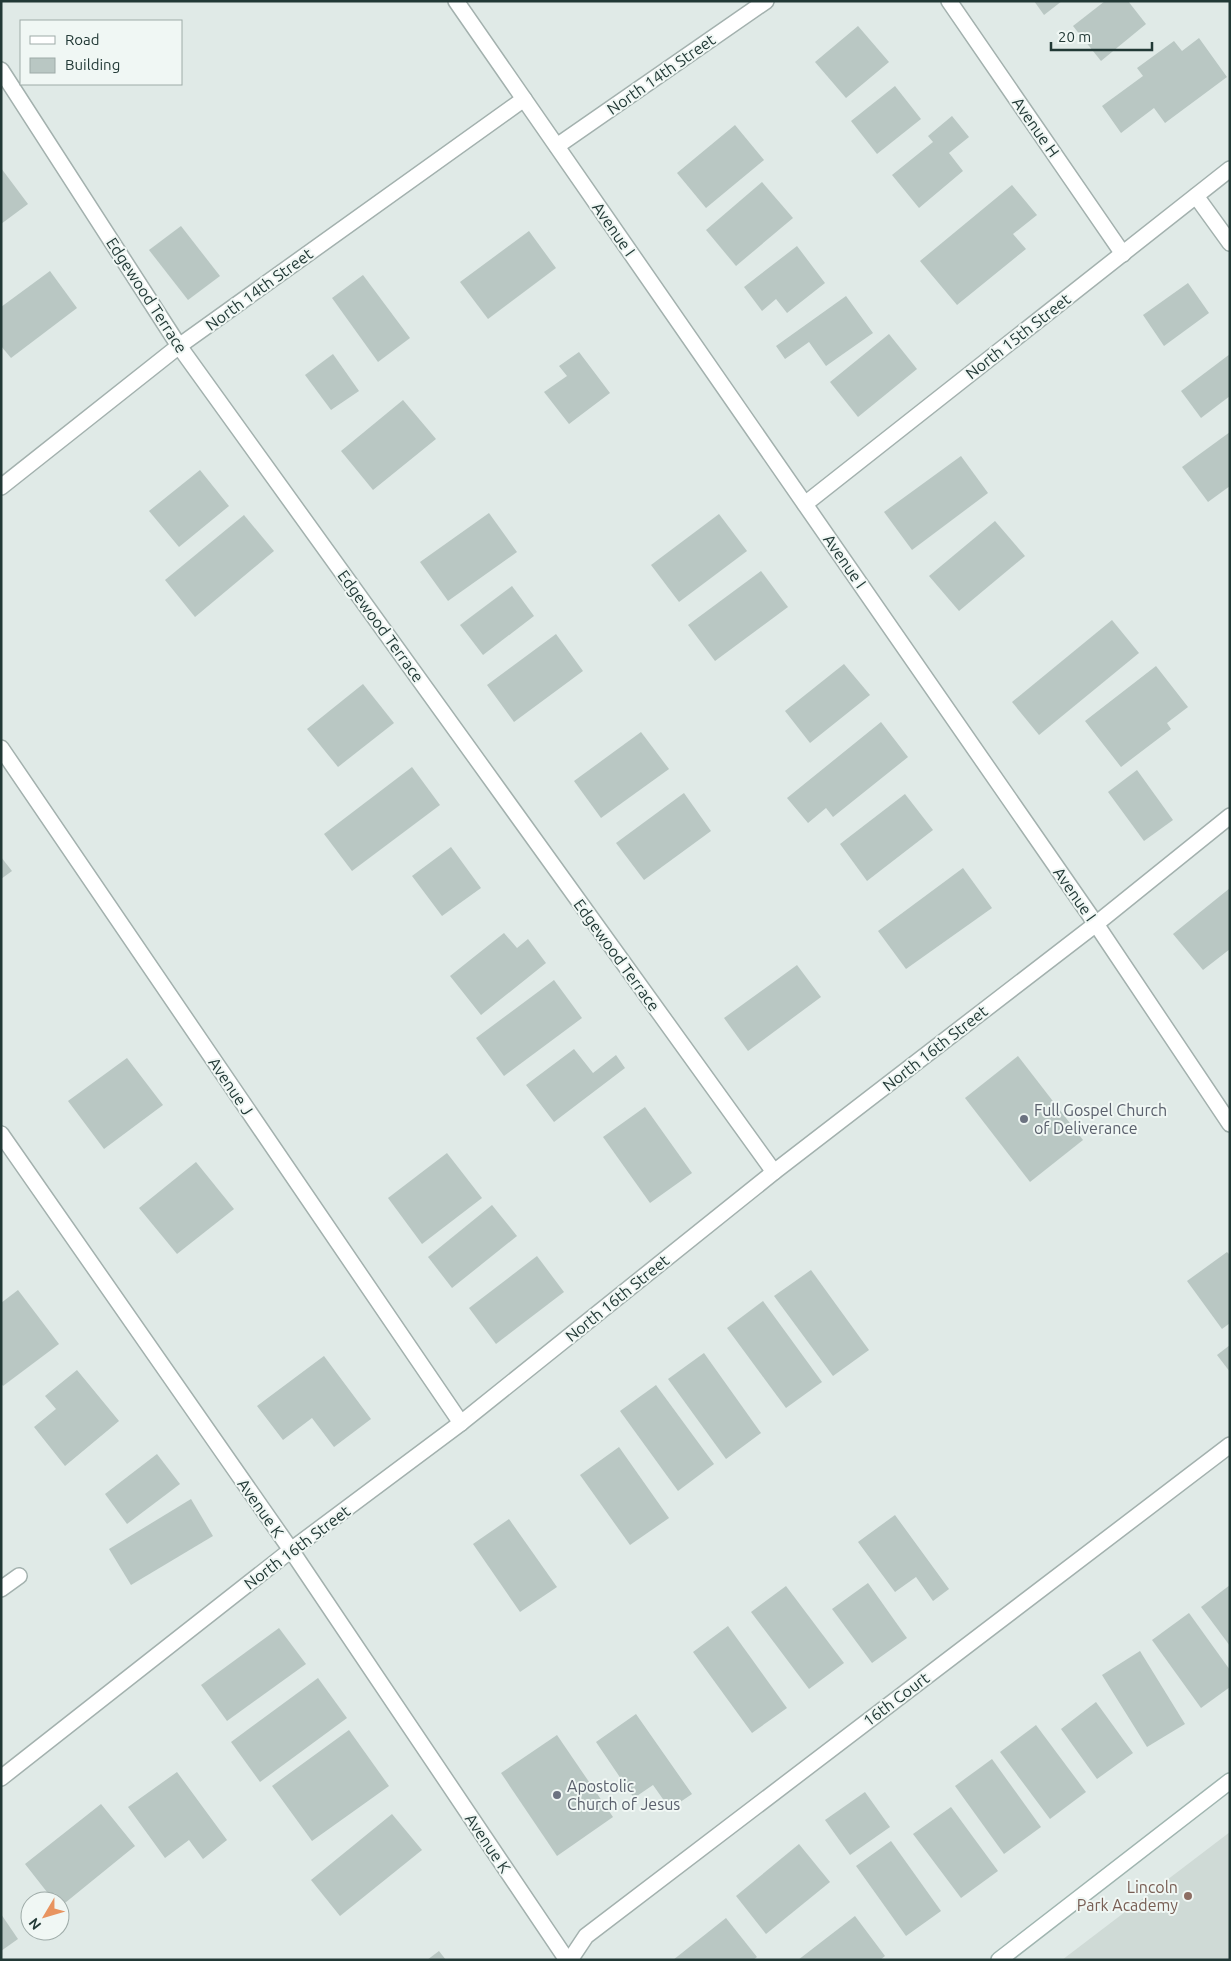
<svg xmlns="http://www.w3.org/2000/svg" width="1231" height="1961" viewBox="0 0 1231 1961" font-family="Ubuntu,sans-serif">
<rect width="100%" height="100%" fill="#e0eae7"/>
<polygon fill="#cfdad6" points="1230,1832 1230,1960 1062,1960"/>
<g fill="#b9c7c3">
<polygon points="1034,1 1062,1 1044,15"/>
<polygon points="1105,1 1128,1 1146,24 1101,61 1073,26"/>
<polygon points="858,26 889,62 846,98 815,62"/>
<polygon points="1199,38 1227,77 1165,123 1154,108 1121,133 1102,106 1143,76 1137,68 1174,41 1182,51"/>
<polygon points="895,86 921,119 877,154 851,121"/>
<polygon points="952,116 969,137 949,153 963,171 919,208 892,175 933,142 928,136"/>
<polygon points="735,125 764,160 706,208 677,173"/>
<polygon points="1,168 28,204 1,224"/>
<polygon points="762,182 793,218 736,266 706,230"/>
<polygon points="1012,185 1037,215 1013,234 1026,249 957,305 920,261"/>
<polygon points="181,226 220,276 188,300 149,250"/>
<polygon points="529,231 556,268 488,319 460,282"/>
<polygon points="797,246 825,283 787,313 776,299 762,311 744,287"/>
<polygon points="50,271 77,308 11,358 1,346 1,307"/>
<polygon points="363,275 410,338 378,362 332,298"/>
<polygon points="1188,283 1209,313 1164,346 1143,315"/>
<polygon points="846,296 873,333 826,366 809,342 785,359 776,346"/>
<polygon points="889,334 917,369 858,417 830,382"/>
<polygon points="579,352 610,393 569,424 544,392 567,376 559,366"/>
<polygon points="333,354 359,391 331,410 305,375"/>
<polygon points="1230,354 1230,396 1201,418 1181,391"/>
<polygon points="403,400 436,439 373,490 341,451"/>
<polygon points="1230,432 1230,486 1208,502 1182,467"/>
<polygon points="961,456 988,493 912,550 884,512"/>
<polygon points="200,470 229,506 179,547 149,511"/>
<polygon points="489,513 517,552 448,601 420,562"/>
<polygon points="719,514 747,551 679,602 651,565"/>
<polygon points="244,515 274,551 195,617 165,580"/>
<polygon points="995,521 1025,556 959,611 929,576"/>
<polygon points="761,571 788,607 715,661 688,625"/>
<polygon points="512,586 534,616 483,655 460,625"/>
<polygon points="1112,620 1139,653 1039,735 1012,702"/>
<polygon points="556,634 583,671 514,722 487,685"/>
<polygon points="844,664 870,695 810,743 785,711"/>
<polygon points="1156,666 1188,707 1167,723 1171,729 1121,767 1085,721"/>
<polygon points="363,684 394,723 338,767 307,729"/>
<polygon points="881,722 908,757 833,817 826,808 808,823 787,798"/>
<polygon points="641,732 669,769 601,818 574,781"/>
<polygon points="412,767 440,805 352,871 324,834"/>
<polygon points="1137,770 1173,820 1144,841 1108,792"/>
<polygon points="684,793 711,831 644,880 616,843"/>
<polygon points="905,794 933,830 867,881 840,844"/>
<polygon points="451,847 481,888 442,916 412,876"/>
<polygon points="1,857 12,871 1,879"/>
<polygon points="963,868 992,908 906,969 878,931"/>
<polygon points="1230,888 1230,949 1203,970 1173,934"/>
<polygon points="504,933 517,948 528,939 546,963 481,1015 450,976"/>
<polygon points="797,965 821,997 748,1051 724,1018"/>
<polygon points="554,980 582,1018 504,1076 476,1038"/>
<polygon points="574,1049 593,1073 616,1055 625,1068 554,1122 526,1085"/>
<polygon points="1018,1056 1083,1140 1030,1182 965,1098"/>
<polygon points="127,1058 163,1105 104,1149 68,1101"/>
<polygon points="645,1107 692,1173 650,1203 603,1137"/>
<polygon points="447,1153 482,1198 422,1244 388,1198"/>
<polygon points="196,1162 234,1209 177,1254 139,1208"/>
<polygon points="492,1205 517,1236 452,1288 428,1257"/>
<polygon points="1227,1252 1230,1255 1230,1323 1222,1329 1187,1281"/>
<polygon points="537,1256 564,1292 496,1344 469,1308"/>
<polygon points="811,1270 869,1350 833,1376 774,1296"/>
<polygon points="18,1290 59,1344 3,1386 1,1383 1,1303"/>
<polygon points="763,1301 822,1382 786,1408 727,1328"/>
<polygon points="1230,1345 1230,1372 1217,1355"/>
<polygon points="704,1353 761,1433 726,1459 668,1379"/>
<polygon points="324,1356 371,1419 334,1447 312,1418 283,1440 257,1406"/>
<polygon points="77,1370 119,1421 65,1466 34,1427 56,1409 45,1396"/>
<polygon points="656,1385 714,1464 678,1491 620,1411"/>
<polygon points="619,1447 669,1518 630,1545 580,1475"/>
<polygon points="157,1454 180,1484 127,1524 105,1494"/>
<polygon points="191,1499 213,1536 131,1585 109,1549"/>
<polygon points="895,1515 949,1589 933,1601 916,1577 895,1592 858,1542"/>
<polygon points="509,1519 557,1587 520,1612 473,1544"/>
<polygon points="868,1583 907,1638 872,1663 832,1609"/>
<polygon points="1230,1585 1230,1646 1201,1607"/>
<polygon points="786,1586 844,1663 809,1689 751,1612"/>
<polygon points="1189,1613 1230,1670 1230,1687 1201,1708 1152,1640"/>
<polygon points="728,1626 787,1708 752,1733 693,1652"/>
<polygon points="279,1628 306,1664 227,1721 201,1685"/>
<polygon points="1140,1651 1185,1724 1147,1747 1102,1675"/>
<polygon points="318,1678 347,1718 260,1782 231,1742"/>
<polygon points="1096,1702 1133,1753 1097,1779 1061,1729"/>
<polygon points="636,1714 692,1794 670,1809 653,1785 634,1798 596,1742"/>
<polygon points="1036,1725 1086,1792 1050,1819 1000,1752"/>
<polygon points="349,1730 389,1786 312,1841 272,1786"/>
<polygon points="557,1735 613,1817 557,1856 501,1773"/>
<polygon points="992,1759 1041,1827 1004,1854 955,1786"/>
<polygon points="177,1772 227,1840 203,1859 189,1840 165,1858 128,1807"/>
<polygon points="865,1792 890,1827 850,1855 825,1820"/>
<polygon points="101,1804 135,1846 60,1907 60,1901 54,1901 25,1864"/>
<polygon points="951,1807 998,1871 961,1898 913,1834"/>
<polygon points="392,1814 422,1850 340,1916 311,1880"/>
<polygon points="891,1841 941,1911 906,1936 856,1866"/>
<polygon points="799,1844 830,1882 766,1934 736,1896"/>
<polygon points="1,1914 18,1939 1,1951"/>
<polygon points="855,1916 885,1956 880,1960 798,1960"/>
<polygon points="726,1918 757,1957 753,1960 673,1960"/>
<polygon points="439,1951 446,1960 427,1960"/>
</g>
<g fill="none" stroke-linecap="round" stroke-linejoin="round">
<defs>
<polyline id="lane" points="1,1589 19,1576"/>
<g id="street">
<polyline points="456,1 1096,924 1230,1124"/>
<polyline points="949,1 1123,254"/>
<polyline points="1,70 179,346 774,1172"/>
<polyline points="557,146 766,1"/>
<polyline points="1196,196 1230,243"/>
<polyline points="1,487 179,346 524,99"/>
<polyline points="805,504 1230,169"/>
<polyline points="1,748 461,1423"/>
<polyline points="1,1134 291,1550 567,1960"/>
<polyline points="1,1778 291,1550 461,1423 774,1172 1096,924 1230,816"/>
<polyline points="570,1960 586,1936 1230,1445"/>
</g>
<polyline id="secondary" points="999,1960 1230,1781"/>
</defs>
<use href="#lane" stroke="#a3b1ae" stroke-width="18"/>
<use href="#street" stroke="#a3b1ae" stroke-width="18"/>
<use href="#secondary" stroke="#a0b5b0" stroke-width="18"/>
<use href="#lane" stroke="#fff" stroke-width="15"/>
<use href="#street" stroke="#fff" stroke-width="15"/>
<use href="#secondary" stroke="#fff" stroke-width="15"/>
</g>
<g fill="#6b7280" stroke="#f0f7f4" stroke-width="2">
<circle cx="1024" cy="1119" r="5"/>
<circle cx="557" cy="1795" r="5"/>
</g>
<circle fill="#8d6e63" stroke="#f0f7f4" stroke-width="2" cx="1188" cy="1896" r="5"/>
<g text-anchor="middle" stroke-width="4" stroke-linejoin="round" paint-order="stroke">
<g font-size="16" fill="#223936" stroke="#f0f7f4">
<text transform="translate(661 74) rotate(-35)" y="6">North 14th Street</text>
<text transform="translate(1036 127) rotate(55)" y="6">Avenue H</text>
<text transform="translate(614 229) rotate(55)" y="6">Avenue I</text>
<text transform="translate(259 289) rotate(-36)" y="6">North 14th Street</text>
<text transform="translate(147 295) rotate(57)" y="6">Edgewood Terrace</text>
<text transform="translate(1018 336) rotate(-38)" y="6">North 15th Street</text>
<text transform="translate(845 561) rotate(55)" y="6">Avenue I</text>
<text transform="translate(381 626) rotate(54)" y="6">Edgewood Terrace</text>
<text transform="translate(1075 894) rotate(55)" y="6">Avenue I</text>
<text transform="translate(617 955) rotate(54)" y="6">Edgewood Terrace</text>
<text transform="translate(935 1048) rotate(-38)" y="6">North 16th Street</text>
<text transform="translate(231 1086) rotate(56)" y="6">Avenue J</text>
<text transform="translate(617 1298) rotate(-39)" y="6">North 16th Street</text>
<text transform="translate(261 1508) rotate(55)" y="6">Avenue K</text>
<text transform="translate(297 1547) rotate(-37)" y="6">North 16th Street</text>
<text transform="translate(896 1699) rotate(-37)" y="6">16th Court</text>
<text transform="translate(488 1843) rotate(56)" y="6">Avenue K</text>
</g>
<g font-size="16" fill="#5b616d" stroke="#f0f7f4" text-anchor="start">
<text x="1034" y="1116">Full Gospel Church<tspan x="1034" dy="18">of Deliverance</tspan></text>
<text x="567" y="1792">Apostolic<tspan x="567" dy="18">Church of Jesus</tspan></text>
</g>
<g font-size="16" fill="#785e54" stroke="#f0f7f4" text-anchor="end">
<text x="1178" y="1893">Lincoln<tspan x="1178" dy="18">Park Academy</tspan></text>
</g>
</g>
<rect width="1231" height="1961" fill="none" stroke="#223936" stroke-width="5"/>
<rect x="20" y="20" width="162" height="65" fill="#f0f7f4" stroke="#9eaba8"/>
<rect x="30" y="36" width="25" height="8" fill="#ffffff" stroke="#9eaba8"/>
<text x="65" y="45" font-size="15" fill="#223936">Road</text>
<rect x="30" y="58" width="25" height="15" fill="#b9c7c3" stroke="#9eaba8"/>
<text x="65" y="70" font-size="15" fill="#223936">Building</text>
<g transform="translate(45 1916) rotate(232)"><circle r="24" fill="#f0f7f4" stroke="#9eaba8"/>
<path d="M0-4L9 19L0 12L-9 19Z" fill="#e89460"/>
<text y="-8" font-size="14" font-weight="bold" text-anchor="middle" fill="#223936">N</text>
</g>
<path d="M1051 42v8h101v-8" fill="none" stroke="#223936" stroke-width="2.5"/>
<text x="1058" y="42" font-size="15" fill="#223936" stroke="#f0f7f4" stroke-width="4" paint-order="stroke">20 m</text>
</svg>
